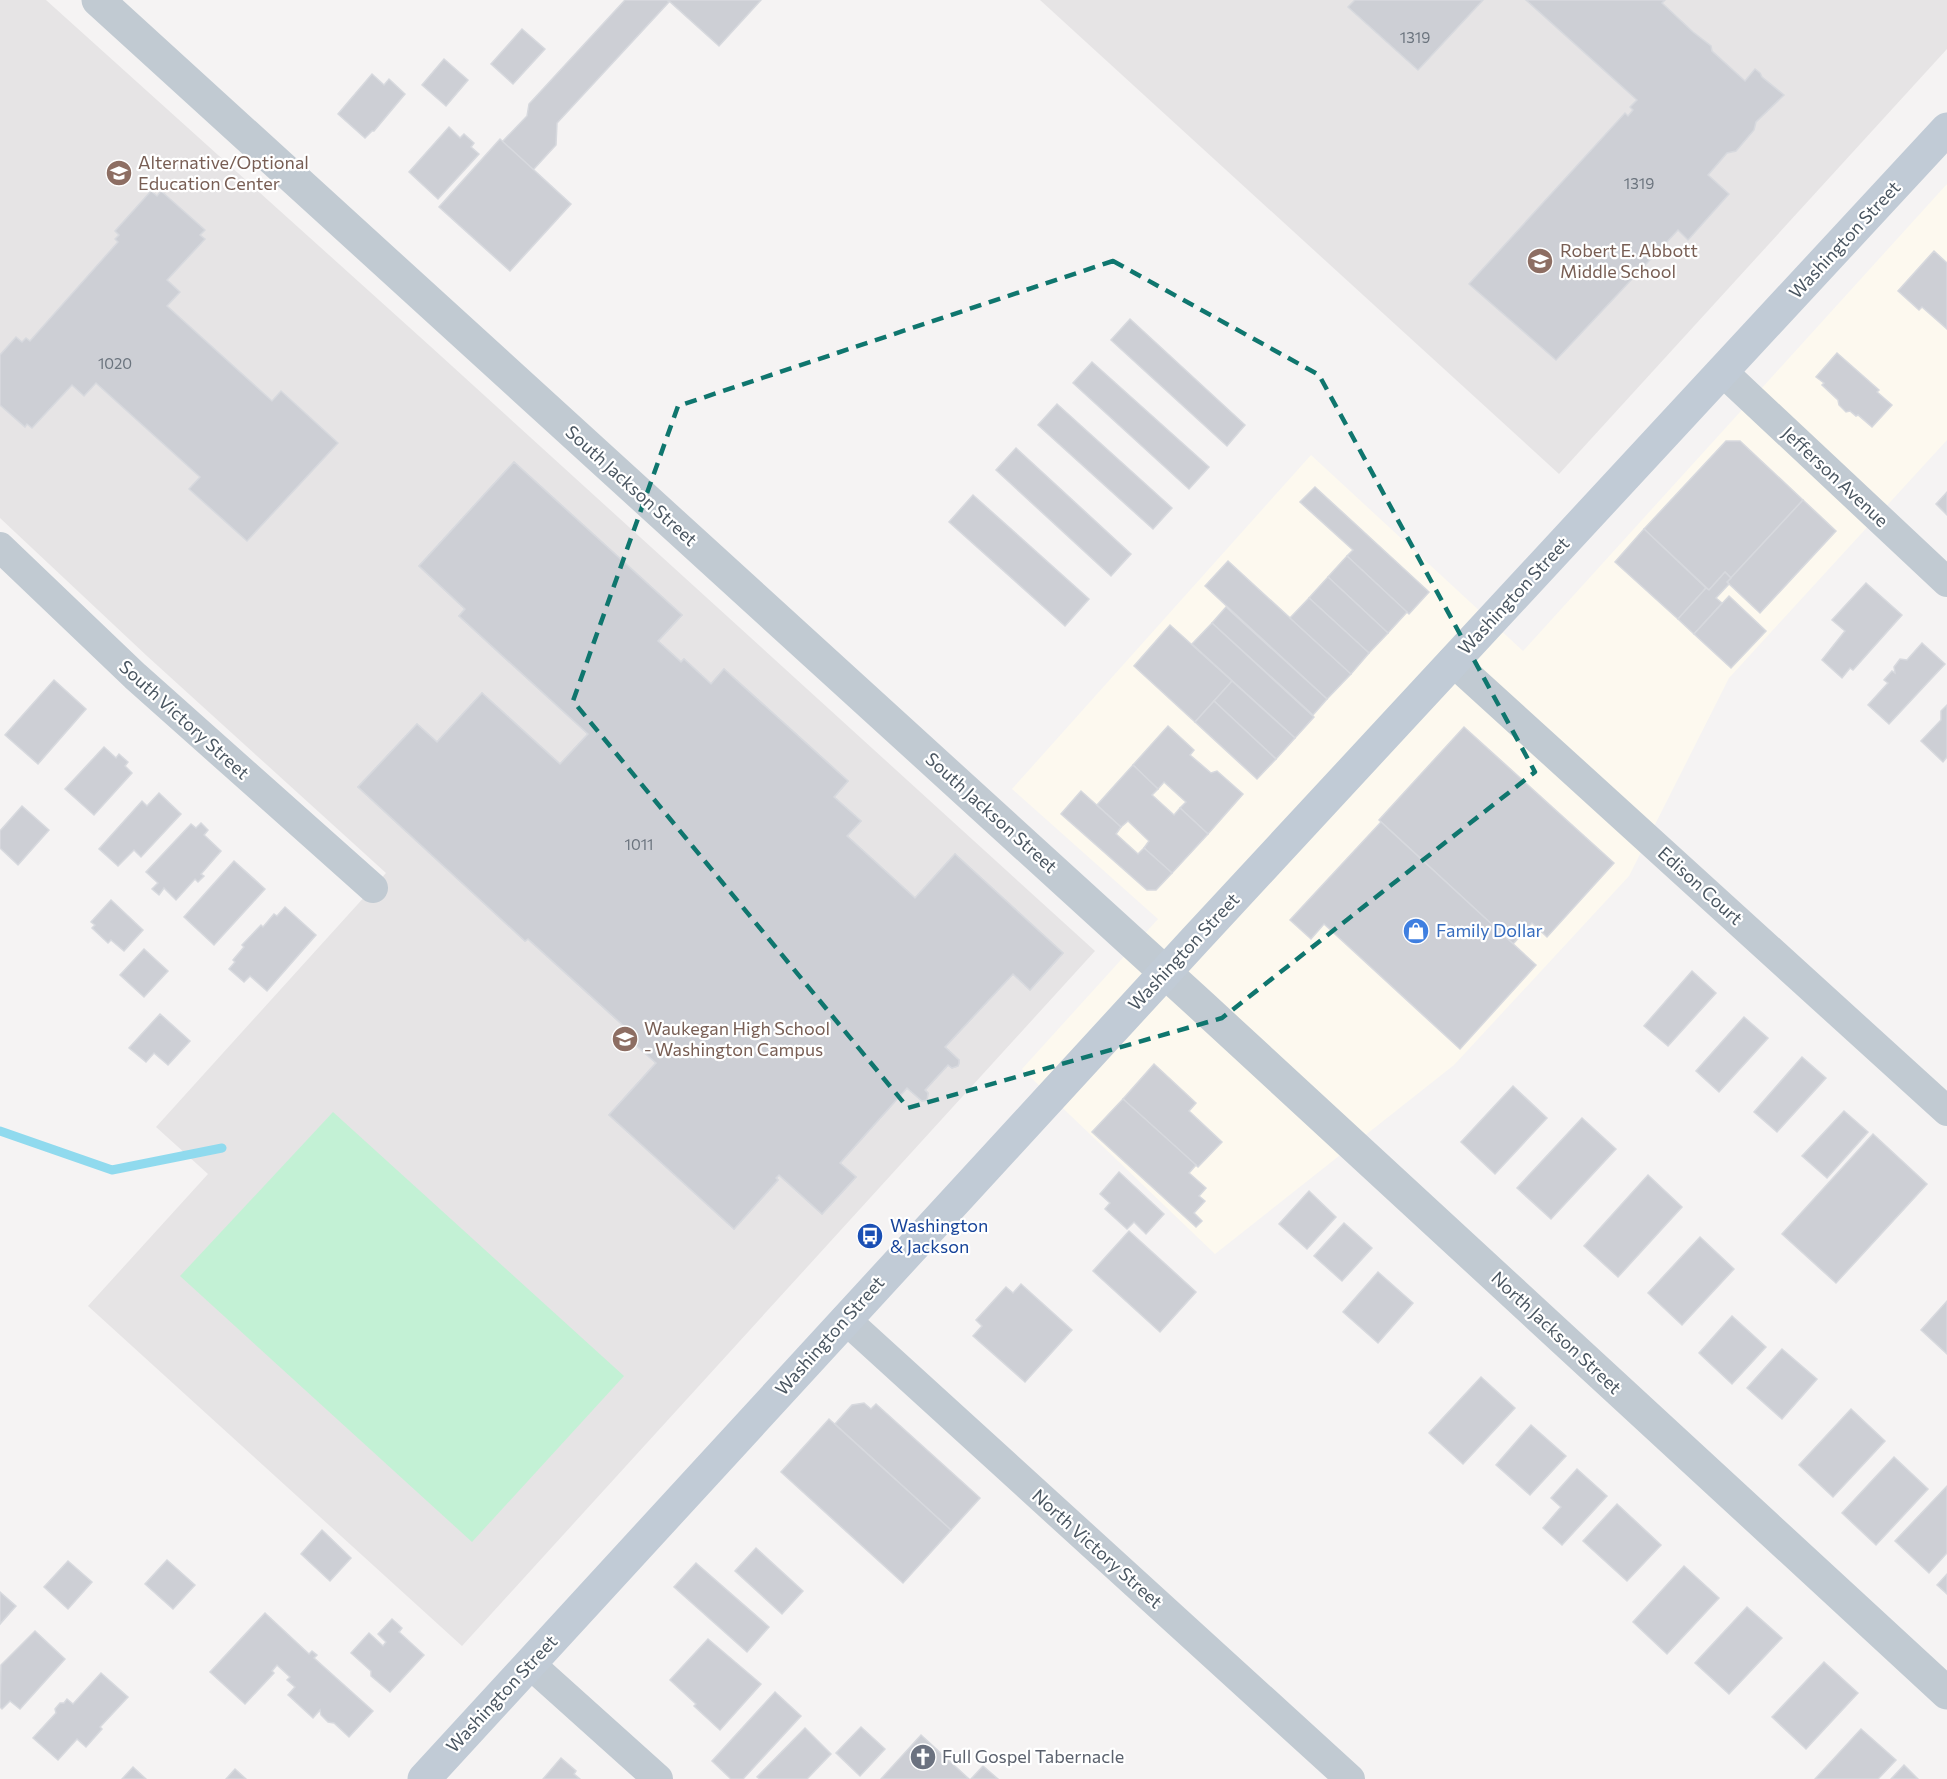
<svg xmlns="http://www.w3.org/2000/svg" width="1947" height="1779" viewBox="0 0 1947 1779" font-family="Commissioner,sans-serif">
<rect width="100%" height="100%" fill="#f5f3f3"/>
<polygon fill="#fdf9ef" points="1947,184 1947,440 1729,678 1629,876 1454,1065 1215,1254 1022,1069 1158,919 1012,789 1311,455 1523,651"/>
<g fill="#e6e4e5">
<polygon points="0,0 46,0 430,346 1095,951 462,1646 88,1306 208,1174 156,1127 386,873 147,656 0,518"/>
<polygon points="1040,0 1947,0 1947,49 1559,474"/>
</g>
<polygon fill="#c3f1d5" points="333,1112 624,1376 472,1542 180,1276"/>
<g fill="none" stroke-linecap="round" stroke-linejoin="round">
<polyline stroke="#90daee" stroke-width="9" points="0,1131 112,1170 222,1148"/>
</g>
<g fill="#cdcfd5" stroke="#d7d9de" stroke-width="1.5" fill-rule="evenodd">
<polygon points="625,0 667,0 669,2 557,123 556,145 533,170 502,142 527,116 529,104"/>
<polygon points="668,0 761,0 719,46"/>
<polygon points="1355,0 1483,0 1418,70 1348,7"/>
<polygon points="1526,0 1665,0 1662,3 1693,32 1711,46 1712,51 1745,81 1755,69 1760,73 1762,77 1784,95 1756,122 1754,130 1736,151 1727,153 1708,175 1729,194 1688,240 1678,230 1556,360 1469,284 1625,113 1628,116 1633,110 1630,107 1637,100"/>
<polygon points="522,29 545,49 513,84 491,64"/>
<polygon points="444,59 468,80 446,106 422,85"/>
<polygon points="372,74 384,85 389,79 405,94 374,131 372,131 365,138 338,114"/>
<polygon points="449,127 460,138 464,134 474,143 471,147 479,154 438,199 409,172"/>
<polygon points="500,139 571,204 510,271 439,207"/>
<polygon points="151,191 157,196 161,191 205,230 200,235 205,239 167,280 180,292 167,306 272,401 281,391 338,443 247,541 189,489 200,477 96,383 84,396 72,385 32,428 27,424 25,427 0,405 0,355 16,337 22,342 26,338 30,341 118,242 115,239 119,235 115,231"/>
<polygon points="1934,251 1947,263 1947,329 1922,307 1919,310 1898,291"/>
<polygon points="1130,319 1245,425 1227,446 1111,340"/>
<polygon points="1837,353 1879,390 1877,392 1892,405 1872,427 1858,415 1856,416 1850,411 1846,412 1839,405 1838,400 1822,385 1824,383 1816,377"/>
<polygon points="1092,362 1209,467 1189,489 1073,383"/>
<polygon points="1057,404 1172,508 1153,529 1038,425"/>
<polygon points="1726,441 1740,441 1803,500 1731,578 1725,572 1709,590 1644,529"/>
<polygon points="1016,448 1131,554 1111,576 996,470"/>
<path d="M514,462L682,615L658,641L681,662L684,659L711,684L724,669L848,781L834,797L861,821L847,836L915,898L955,854L1063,953L1030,990L1013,974L945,1047L959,1060V1063L958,1066L952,1068L948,1065L925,1090L928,1093L927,1100L922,1101L907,1088L840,1163L856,1177L822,1214L779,1175L776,1178L778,1180L734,1229L609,1115L656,1063L622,1033L626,1028L528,939L525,941L358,787L417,724L437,742L482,693L560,764L588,734L459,616L465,609L419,566ZM785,901L837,948L766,1026L715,979L719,974L729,982L727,985L735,993L752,974L733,959Z"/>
<polygon points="514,462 682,615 658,641 681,662 684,659 711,684 724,669 848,781 834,797 861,821 847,836 915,898 955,854 1063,953 1030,990 1013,974 945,1047 959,1060 959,1063 958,1066 952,1068 948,1065 925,1090 928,1093 927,1100 922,1101 907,1088 840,1163 856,1177 822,1214 779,1175 776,1178 778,1180 734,1229 609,1115 656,1063 622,1033 626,1028 528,939 525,941 358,787 417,724 437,742 482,693 560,764 588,734 459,616 465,609 419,566"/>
<polygon points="1315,487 1429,592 1409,614 1347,556 1353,550 1300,502"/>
<polygon points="1947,492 1947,515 1936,504"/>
<polygon points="973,495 1089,599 1065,626 949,522"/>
<polygon points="1803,500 1836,531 1760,613 1727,582"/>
<polygon points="1644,529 1706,588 1678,619 1615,562"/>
<polygon points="1347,556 1407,612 1388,633 1328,577"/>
<polygon points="1228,561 1351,674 1327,699 1205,586"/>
<polygon points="1725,572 1731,578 1727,582 1729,584 1716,598 1722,603 1694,634 1678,619 1706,588 1709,590"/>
<polygon points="1328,577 1388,633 1369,653 1309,598"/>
<polygon points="1866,583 1902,615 1853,670 1850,668 1842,678 1822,660 1845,631 1832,620"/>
<polygon points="1729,596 1766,631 1731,668 1694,634"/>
<polygon points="1309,598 1369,653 1351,674 1290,618"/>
<polygon points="1226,607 1327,699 1313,715 1212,623"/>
<polygon points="1212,623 1314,717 1295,738 1192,644"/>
<polygon points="1170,625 1232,681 1195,722 1134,666"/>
<polygon points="1922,643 1945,664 1889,724 1868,705 1888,683 1884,680 1892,671 1895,673 1894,667 1900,659 1907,660"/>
<polygon points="54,680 86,709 38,764 5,735"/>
<polygon points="1232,681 1295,738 1276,759 1214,701"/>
<polygon points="1214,701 1276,759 1257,779 1195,722"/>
<polygon points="1947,705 1947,757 1943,762 1921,741 1941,720 1941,711"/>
<polygon points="1168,726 1194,750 1190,755 1211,773 1217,771 1243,794 1208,834 1180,808 1186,802 1164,782 1158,789 1133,765"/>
<polygon points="1464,727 1614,863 1547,937 1532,923 1513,944 1379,820"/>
<polygon points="104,747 116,758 119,754 128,762 125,766 132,773 94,815 65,789"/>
<polygon points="1133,765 1158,789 1152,795 1174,815 1180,808 1208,834 1172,873 1144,848 1149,841 1128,821 1121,827 1097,805"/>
<polygon points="1081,791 1121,827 1116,834 1138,854 1144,848 1172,873 1156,890 1147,890 1061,814"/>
<polygon points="159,793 181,814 141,857 134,850 118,866 99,849 142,801 147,806"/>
<polygon points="22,806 49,830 18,865 0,848 0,831"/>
<polygon points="1381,822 1536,965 1460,1049 1324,924 1311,939 1290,920"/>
<polygon points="201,823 208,830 204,835 221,851 201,874 204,876 198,882 195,879 176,900 164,888 159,895 152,889 158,883 146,872 191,824 196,828"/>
<polygon points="234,861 265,889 214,945 184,917"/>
<polygon points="111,900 143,930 124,951 111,940 108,943 92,928 95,925 91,922"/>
<polygon points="285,907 316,935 267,991 250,976 244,982 229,969 235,962 233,960 244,947 242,945 261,925 263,927 274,914 277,916"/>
<polygon points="144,949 168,971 144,997 120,975"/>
<polygon points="1692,971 1716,993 1668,1046 1644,1026"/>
<polygon points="160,1014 190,1041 168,1065 154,1053 146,1062 129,1048"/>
<polygon points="1744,1017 1768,1038 1719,1092 1696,1071"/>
<polygon points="1802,1057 1826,1078 1777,1132 1754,1112"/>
<polygon points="1154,1064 1196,1103 1189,1111 1222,1142 1198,1167 1123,1099"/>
<polygon points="1513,1086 1547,1118 1495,1174 1461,1142"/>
<polygon points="1123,1099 1196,1165 1189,1173 1206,1188 1199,1196 1205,1201 1194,1213 1202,1221 1196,1227 1092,1132"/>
<polygon points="1844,1111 1868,1132 1827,1178 1802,1156"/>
<polygon points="1582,1118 1616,1149 1551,1219 1517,1188"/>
<polygon points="1873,1134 1927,1184 1836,1283 1782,1234"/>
<polygon points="1119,1172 1164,1214 1146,1234 1134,1222 1127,1229 1105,1209 1110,1203 1100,1194"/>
<polygon points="1648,1175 1682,1207 1618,1277 1584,1246"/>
<polygon points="1309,1191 1336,1217 1307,1249 1279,1224"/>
<polygon points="1344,1223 1372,1248 1342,1281 1314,1256"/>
<polygon points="1129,1231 1196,1292 1160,1332 1093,1271"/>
<polygon points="1700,1237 1734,1269 1682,1325 1648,1293"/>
<polygon points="1378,1272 1413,1303 1378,1343 1343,1312"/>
<polygon points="1021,1284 1072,1330 1025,1382 973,1336 982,1326 976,1320 1006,1287 1013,1293"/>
<polygon points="1947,1301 1947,1354 1921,1330"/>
<polygon points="1732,1316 1766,1347 1732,1384 1699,1353"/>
<polygon points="1782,1349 1817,1379 1782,1419 1747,1388"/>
<polygon points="1481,1377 1515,1408 1463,1464 1429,1433"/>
<polygon points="864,1403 871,1409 876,1404 980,1498 951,1530 835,1424 852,1405"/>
<polygon points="1851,1409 1885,1441 1833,1497 1799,1465"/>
<polygon points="829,1419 951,1530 903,1583 781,1472"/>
<polygon points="1531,1425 1566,1456 1530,1495 1496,1465"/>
<polygon points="1894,1457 1928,1489 1876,1545 1842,1513"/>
<polygon points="1577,1469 1607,1496 1562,1545 1543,1528 1561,1507 1551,1498"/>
<polygon points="1947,1486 1947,1553 1929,1573 1895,1541"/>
<polygon points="1617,1504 1661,1545 1627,1581 1583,1541"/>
<polygon points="322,1530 351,1558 330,1581 301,1554"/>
<polygon points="756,1548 803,1591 782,1614 735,1571"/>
<polygon points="167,1560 195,1585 173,1609 145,1584"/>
<polygon points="68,1561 92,1582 68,1609 44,1587"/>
<polygon points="696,1563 769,1627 747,1652 674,1587"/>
<polygon points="1684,1566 1719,1598 1667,1654 1633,1622"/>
<polygon points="1947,1574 1947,1594 1937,1585"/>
<polygon points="0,1592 16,1606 0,1624"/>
<polygon points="1747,1607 1782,1638 1729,1694 1695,1663"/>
<polygon points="265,1613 309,1654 312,1651 317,1655 314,1658 373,1711 349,1737 334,1723 328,1722 321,1715 320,1710 313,1718 288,1695 295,1687 287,1680 290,1677 277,1665 272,1671 274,1673 245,1704 210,1672"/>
<polygon points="392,1619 402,1628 399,1632 424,1655 390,1692 371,1676 371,1671 351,1653 369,1633 383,1646 386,1642 378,1634"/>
<polygon points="35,1631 65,1659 20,1709 10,1701 2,1709 0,1707 1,1665"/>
<polygon points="708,1639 761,1684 720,1730 694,1706 696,1704 670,1680"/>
<polygon points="1824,1662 1858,1693 1806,1749 1772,1717"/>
<polygon points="101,1673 128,1697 100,1727 102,1729 86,1747 77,1739 58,1760 33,1738 56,1713 55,1709 60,1703 64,1703 67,1699 73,1704"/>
<polygon points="775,1692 801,1716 743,1779 731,1779 712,1761"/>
<polygon points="861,1727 885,1749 860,1776 836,1753"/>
<polygon points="805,1728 831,1754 807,1779 760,1779 757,1777"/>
<polygon points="1861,1729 1896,1760 1878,1779 1815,1779"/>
<polygon points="921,1735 969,1779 881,1779"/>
<polygon points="561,1758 576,1771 574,1774 580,1779 543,1779"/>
<polygon points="1904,1765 1918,1779 1891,1779"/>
<polygon points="983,1766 998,1779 971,1779"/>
<polygon points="133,1767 146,1779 122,1779"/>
<polygon points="235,1769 246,1779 226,1779"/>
</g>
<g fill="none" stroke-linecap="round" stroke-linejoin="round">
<g stroke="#c1cad2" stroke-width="30">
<polyline points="1723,372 1947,582"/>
<polyline points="0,547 135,676 373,888"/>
<polyline points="1452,661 1947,1111"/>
<polyline points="845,1319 1350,1779"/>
<polyline points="530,1664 658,1779"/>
</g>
<polyline stroke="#c1cad2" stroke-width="33" points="98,0 1202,1006 1947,1693"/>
<polyline stroke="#c1cbd6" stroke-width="33" points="424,1779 1195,940 1947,129"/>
</g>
<path fill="none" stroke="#0f766e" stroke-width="4.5" stroke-dasharray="12 8" stroke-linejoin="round" d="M1113,261L1319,375L1535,772L1222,1018L908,1108L573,701L678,406Z"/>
<defs>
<symbol id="school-disc" viewBox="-11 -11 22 22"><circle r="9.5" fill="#8d6e63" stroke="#fff"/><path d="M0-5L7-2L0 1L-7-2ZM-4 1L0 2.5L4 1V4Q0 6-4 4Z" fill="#fff"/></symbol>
<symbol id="shop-disc" viewBox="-11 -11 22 22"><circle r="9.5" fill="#3f7fe0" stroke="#fff"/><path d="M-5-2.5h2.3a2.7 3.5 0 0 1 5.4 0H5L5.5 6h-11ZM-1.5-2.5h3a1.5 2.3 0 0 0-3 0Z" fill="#fff"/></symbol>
<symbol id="bus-disc" viewBox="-11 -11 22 22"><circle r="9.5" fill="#1a4fb4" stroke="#fff"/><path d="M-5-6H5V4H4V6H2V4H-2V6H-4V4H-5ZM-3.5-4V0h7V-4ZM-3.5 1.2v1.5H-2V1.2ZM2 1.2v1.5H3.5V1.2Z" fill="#fff"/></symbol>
<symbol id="church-disc" viewBox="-11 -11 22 22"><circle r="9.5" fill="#6b7280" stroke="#fff"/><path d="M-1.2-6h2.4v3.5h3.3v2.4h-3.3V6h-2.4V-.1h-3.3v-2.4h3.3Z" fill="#fff"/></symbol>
</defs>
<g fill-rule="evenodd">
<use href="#school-disc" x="104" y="158" width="30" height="30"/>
<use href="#school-disc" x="1525" y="246" width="30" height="30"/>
<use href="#shop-disc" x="1401" y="916" width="30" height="30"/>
<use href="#school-disc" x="610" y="1024" width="30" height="30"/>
<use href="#bus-disc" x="855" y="1221" width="30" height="30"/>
<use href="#church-disc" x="908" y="1742" width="30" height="30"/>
</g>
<g text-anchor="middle" stroke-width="4.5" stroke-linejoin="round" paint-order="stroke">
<g font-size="15" fill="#6b747e">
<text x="1415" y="43">1319</text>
<text x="1639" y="189">1319</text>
<text x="115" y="369">1020</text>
<text x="639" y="850">1011</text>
</g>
<g font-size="18" fill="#785e54" stroke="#fff" text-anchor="start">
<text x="138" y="169">Alternative/Optional<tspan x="138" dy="21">Education Center</tspan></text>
<text x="1560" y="257">Robert E. Abbott<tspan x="1560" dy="21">Middle School</tspan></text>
<text x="644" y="1035">Waukegan High School<tspan x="644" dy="21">- Washington Campus</tspan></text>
</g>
<g font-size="18" fill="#4a5661" stroke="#fff">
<text transform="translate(1845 240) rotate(-47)" y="6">Washington Street</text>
<text transform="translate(1835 477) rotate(43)" y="6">Jefferson Avenue</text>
<text transform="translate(631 486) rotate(42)" y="6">South Jackson Street</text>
<text transform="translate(1514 596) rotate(-47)" y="6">Washington Street</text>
<text transform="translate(184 720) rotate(42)" y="6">South Victory Street</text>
<text transform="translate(991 813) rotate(42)" y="6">South Jackson Street</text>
<text transform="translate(1700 886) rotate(42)" y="6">Edison Court</text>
<text transform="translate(1184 952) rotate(-47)" y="6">Washington Street</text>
<text transform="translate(1556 1333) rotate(43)" y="6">North Jackson Street</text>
<text transform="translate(830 1336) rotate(-48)" y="6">Washington Street</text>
<text transform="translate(1097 1549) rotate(42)" y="6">North Victory Street</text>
<text transform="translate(502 1694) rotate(-47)" y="6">Washington Street</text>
</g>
<g font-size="18" fill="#366cbe" stroke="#fff" text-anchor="start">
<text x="1436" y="937">Family Dollar</text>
</g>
<g font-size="18" fill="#164399" stroke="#fff" text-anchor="start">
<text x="890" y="1232">Washington<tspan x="890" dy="21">&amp; Jackson</tspan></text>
</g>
<g font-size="18" fill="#5b616d" stroke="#fff" text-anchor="start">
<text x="942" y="1763">Full Gospel Tabernacle</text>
</g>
</g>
</svg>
